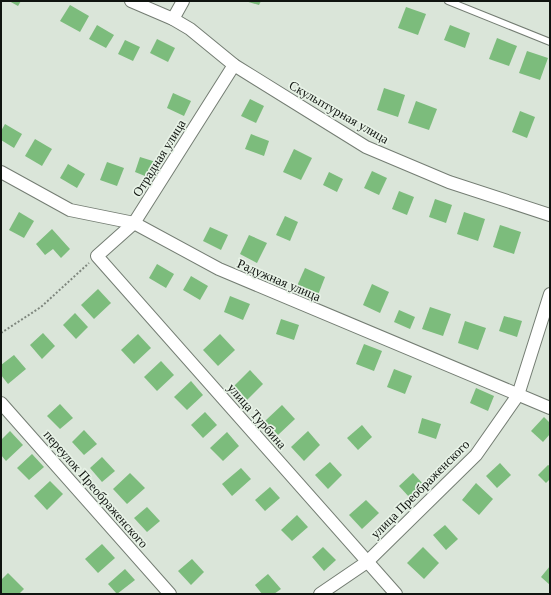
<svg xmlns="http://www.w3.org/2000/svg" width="551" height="595" font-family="Georgia,serif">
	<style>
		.building { fill: #7cbc7c }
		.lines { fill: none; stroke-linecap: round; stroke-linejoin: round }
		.service-casing { stroke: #747d73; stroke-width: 8 }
		.minor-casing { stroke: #747d73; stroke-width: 14 }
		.path { stroke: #7f877e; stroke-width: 2; stroke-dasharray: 2 2; stroke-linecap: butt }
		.service { stroke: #fff; stroke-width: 6 }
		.minor { stroke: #fff; stroke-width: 12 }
		.labels { text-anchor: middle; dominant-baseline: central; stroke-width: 3.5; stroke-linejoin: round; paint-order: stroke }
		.street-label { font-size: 13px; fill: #101410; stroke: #e7f2e6 }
	</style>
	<rect width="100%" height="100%" fill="#dae5d9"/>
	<g class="building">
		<path d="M9,1H21L18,6Z"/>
		<path d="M245,1H261L259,5Z"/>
		<path d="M70,5L89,16L80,32L60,21Z"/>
		<path d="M406,7L426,14L418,35L398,28Z"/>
		<path d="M97,25L114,35L106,48L89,39Z"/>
		<path d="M450,25L470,33L465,48L444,40Z"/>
		<path d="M497,38L517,46L509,66L489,59Z"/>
		<path d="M157,39L175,48L168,62L150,53Z"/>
		<path d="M125,40L140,47L133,61L118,54Z"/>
		<path d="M527,51L548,58L540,80L519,73Z"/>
		<path d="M384,88L405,95L398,117L377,110Z"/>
		<path d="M173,93L191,101L184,116L167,108Z"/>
		<path d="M250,99L264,106L256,123L241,116Z"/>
		<path d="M416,101L437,109L429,130L408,123Z"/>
		<path d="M520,111L535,117L527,138L512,132Z"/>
		<path d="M5,124L22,134L14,148L1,140V131Z"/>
		<path d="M251,134L269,141L264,156L245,149Z"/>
		<path d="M35,139L52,149L42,166L25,156Z"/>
		<path d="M294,149L312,158L301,180L283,172Z"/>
		<path d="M140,157L156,162L150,178L135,172Z"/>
		<path d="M107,162L124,168L117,186L100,180Z"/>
		<path d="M68,164L85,174L77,188L60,178Z"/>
		<path d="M372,171L387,178L379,195L364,188Z"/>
		<path d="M329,172L343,179L337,192L323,185Z"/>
		<path d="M399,191L414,197L407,215L392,209Z"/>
		<path d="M435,199L452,205L446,223L429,217Z"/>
		<path d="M19,212L34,221L24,238L9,230Z"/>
		<path d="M464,212L485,219L478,241L457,234Z"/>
		<path d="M285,216L298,222L290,241L276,235Z"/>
		<path d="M500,225L521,232L514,254L493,247Z"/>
		<path d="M210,227L228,235L221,250L203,241Z"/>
		<path d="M52,229L70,249L61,258L53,249L45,255L36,244Z"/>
		<path d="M249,235L267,243L257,263L240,254Z"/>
		<path d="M157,264L174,274L166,288L149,278Z"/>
		<path d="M305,268L325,277L318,295L297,286Z"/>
		<path d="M191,276L208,286L200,300L183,290Z"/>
		<path d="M372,284L389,292L380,313L363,305Z"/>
		<path d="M98,289L111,303L94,319L81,305Z"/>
		<path d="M230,296L250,304L243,320L224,312Z"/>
		<path d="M430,307L451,314L443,336L422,329Z"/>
		<path d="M399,310L415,317L410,329L394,322Z"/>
		<path d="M75,313L88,327L76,339L63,325Z"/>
		<path d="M504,316L522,321L517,337L499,331Z"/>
		<path d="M281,319L299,325L294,340L276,334Z"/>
		<path d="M465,321L486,328L478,350L458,343Z"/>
		<path d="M43,333L55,346L42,359L30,345Z"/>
		<path d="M138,334L151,348L134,364L121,350Z"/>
		<path d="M220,334L235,350L218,366L203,350Z"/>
		<path d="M364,344L382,351L374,371L356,364Z"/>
		<path d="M14,355L26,369L8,384L1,375V365Z"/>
		<path d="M161,361L174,375L157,391L144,377Z"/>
		<path d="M394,369L412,376L405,394L387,387Z"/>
		<path d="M250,370L263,384L247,400L234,386Z"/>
		<path d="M191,381L203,395L187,410L174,397Z"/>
		<path d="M476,388L494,396L488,411L470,403Z"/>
		<path d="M60,404L73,418L60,429L47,416Z"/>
		<path d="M282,405L295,419L278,435L265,421Z"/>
		<path d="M205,412L217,425L203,438L191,425Z"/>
		<path d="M544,417L550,423V434L543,442L531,431Z"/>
		<path d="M422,418L441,424L436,439L418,433Z"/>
		<path d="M362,425L372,437L358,450L347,438Z"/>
		<path d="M84,430L97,444L84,455L72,442Z"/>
		<path d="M10,431L23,445L6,461L1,455V440Z"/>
		<path d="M308,431L320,445L304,461L291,447Z"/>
		<path d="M227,432L239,446L223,461L210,448Z"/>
		<path d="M32,454L44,467L29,480L17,468Z"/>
		<path d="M102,457L115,471L102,482L90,468Z"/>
		<path d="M330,462L342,475L328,489L315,475Z"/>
		<path d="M500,463L511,475L497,488L486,476Z"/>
		<path d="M548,465L550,466V479L546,483L538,475Z"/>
		<path d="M241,468L251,479L232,496L222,484Z"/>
		<path d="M130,473L145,488L127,504L113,489Z"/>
		<path d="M413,473L424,485L410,498L399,486Z"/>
		<path d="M50,481L63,494L47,510L34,496Z"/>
		<path d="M476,483L493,499L479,515L462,500Z"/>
		<path d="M270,487L280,498L265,511L255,500Z"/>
		<path d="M366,500L379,513L362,529L349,515Z"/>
		<path d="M147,507L160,521L147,532L134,518Z"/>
		<path d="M297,515L308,527L292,541L281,530Z"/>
		<path d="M445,525L458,539L446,550L433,535Z"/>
		<path d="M102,544L115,558L98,573L85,559Z"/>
		<path d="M323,547L336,560L324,571L312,557Z"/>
		<path d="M423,547L439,563L424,579L407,563Z"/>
		<path d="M192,559L204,572L191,585L178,571Z"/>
		<path d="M550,566V585L541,577Z"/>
		<path d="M125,569L135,580L117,594L108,584Z"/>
		<path d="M8,573L24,589L19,594H1V580Z"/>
		<path d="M268,574L281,589L274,594H262L255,585Z"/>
	</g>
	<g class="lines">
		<g class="service-casing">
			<path id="service" d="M448,1L550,42"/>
		</g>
		<g class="minor-casing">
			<g id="minor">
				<path d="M131,1L173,19L190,29L234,65L366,147L449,182L550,215"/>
				<path d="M173,19L183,1"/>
				<path d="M234,65L134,223L97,256L396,594"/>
				<path d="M1,172L70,210L134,223L219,269L550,408"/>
				<path d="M1,403L170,594"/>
				<path d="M320,594L367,562L476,455L518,395L550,294"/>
			</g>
		</g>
		<path class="path" d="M1,333L41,307L89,263"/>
		<use href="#service" class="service"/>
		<use href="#minor" class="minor"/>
	</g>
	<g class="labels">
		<g class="street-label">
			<text transform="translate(339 112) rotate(30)">Скульптурная улица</text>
			<text transform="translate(159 158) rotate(-58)">Отрадная улица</text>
			<text transform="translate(279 280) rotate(23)">Радужная улица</text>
			<text transform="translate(257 416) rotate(49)">улица Турбина</text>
			<text transform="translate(96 489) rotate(49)">переулок Преображенского</text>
			<text transform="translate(420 489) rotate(-45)">улица Преображенского</text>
		</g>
	</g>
	<rect width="551" height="595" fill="none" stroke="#101410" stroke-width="4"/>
</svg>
